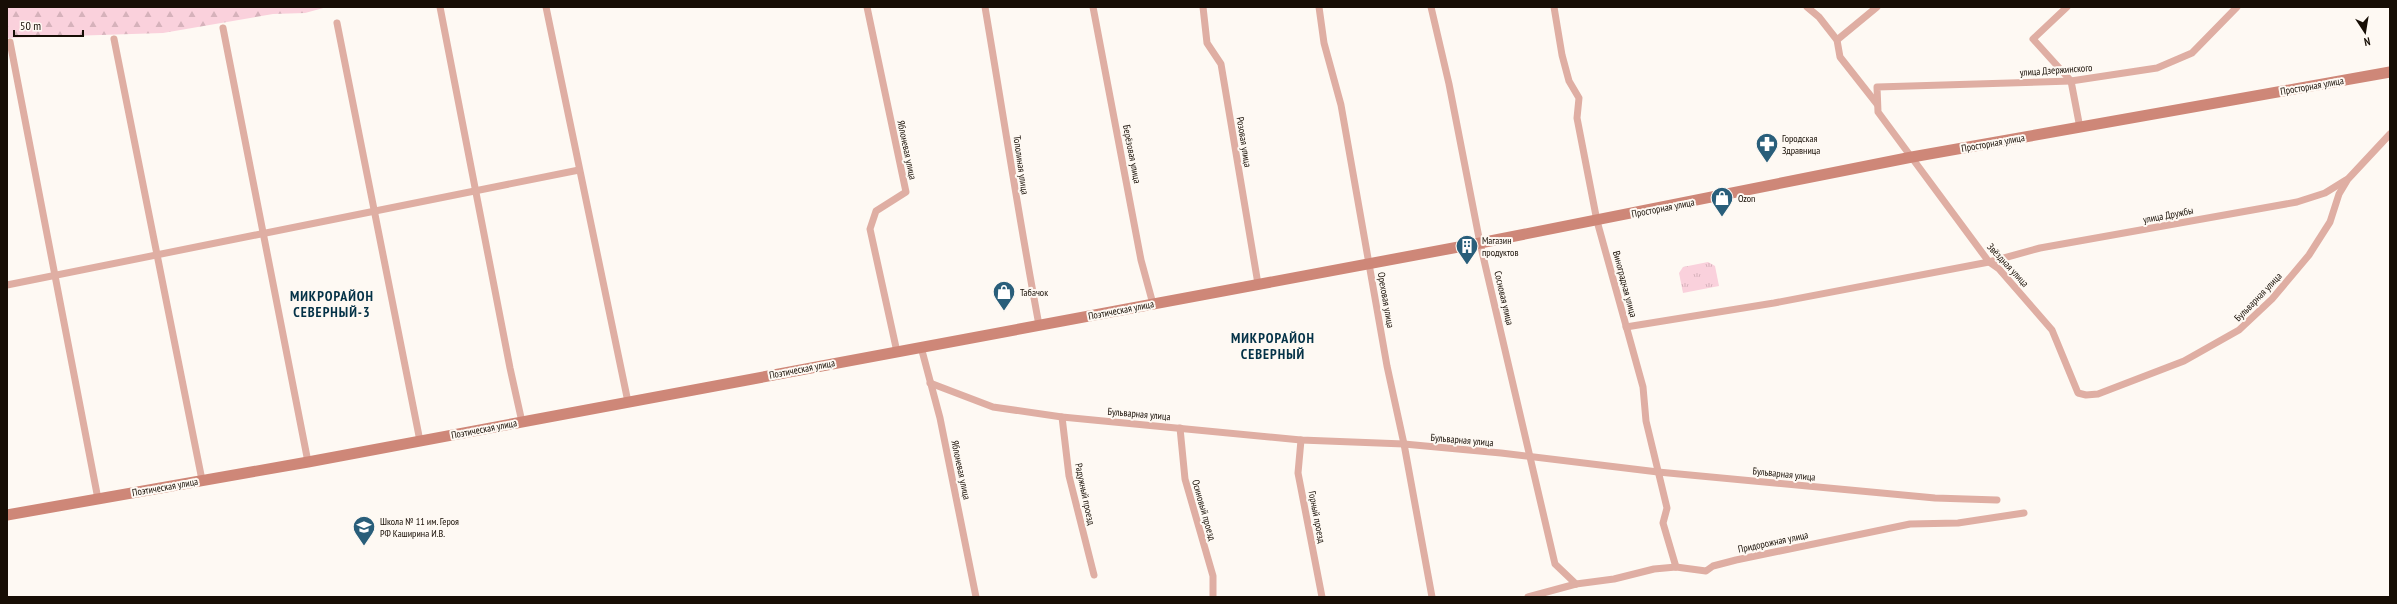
<svg xmlns="http://www.w3.org/2000/svg" width="2397" height="604" font-family="'PT Sans Narrow',sans-serif">
	<style>
		.forest { fill: url(#forest-firs) }
		.park { fill: url(#park-tufts) }
		.lines { fill: none; stroke-linecap: round; stroke-linejoin: round }
		.street { stroke: #dfaea3; stroke-width: 7 }
		.secondary { stroke: #ce8778; stroke-width: 11 }
		.labels { text-anchor: middle; dominant-baseline: central; stroke-width: 4; stroke-linejoin: round; paint-order: stroke }
		.street-label { font-size: 10px; fill: #170e05; stroke: #fef9f3 }
		.poi-label { font-size: 10px; fill: #170e05; stroke: #fef9f3; text-anchor: start }
		.district-label { font-size: 14px; font-weight: bold; letter-spacing: 1px; fill: #043247; stroke: #fef9f3 }
	</style>
	<defs>
		<pattern id="forest-firs" width="22" height="20" patternUnits="userSpaceOnUse"><rect width="22" height="20" fill="#fad1dc"/><path d="M5 1l3.5 6h-7zM16 11l3.5 6h-7z" fill="#d6b2bb"/></pattern>
		<pattern id="park-tufts" width="24" height="20" patternUnits="userSpaceOnUse"><rect width="24" height="20" fill="#fad1dc"/><path d="M3 7l-1-3M5 7V3M7 7l1-3M15 17l-1-3M17 17v-4M19 17l1-3" fill="none" stroke="#d6b2bb"/></pattern>
	</defs>
	<rect width="100%" height="100%" fill="#fef9f3"/>
	<path class="forest" d="M7,7H327L305,13L273,14L163,33L7,38Z"/>
	<path class="park" d="M1708,262L1715,266L1719,286L1683,293L1679,273L1683,267Z"/>
	<g class="lines">
		<g class="street">
			<path d="M440,7L510,368L522,422"/>
			<path d="M546,7L628,402"/>
			<path d="M867,7L906,192L876,211L870,229L897,352"/>
			<path d="M985,7C1003,113 1019,219 1039,325"/>
			<path d="M1093,7L1141,260L1153,304"/>
			<path d="M1203,7L1207,43L1221,64L1258,284"/>
			<path d="M1319,7L1324,43L1341,105L1387,366L1404,444L1432,597"/>
			<path d="M1431,7L1449,84L1480,243L1555,564L1576,584"/>
			<path d="M1554,7L1562,55L1569,81L1579,98L1577,118L1597,221L1643,387L1646,421L1667,508L1663,523L1676,567"/>
			<path d="M1807,7L1819,17L1837,40L1840,57L1877,104"/>
			<path d="M2067,7L2033,39L2071,81L2080,128"/>
			<path d="M2237,7L2192,53L2157,68L2071,81L1877,87L1878,112L1989,262L1999,269L2052,330L2078,393L2086,395L2098,394L2184,361L2239,330L2272,299L2309,255L2330,222L2339,194L2348,179L2390,134"/>
			<path d="M337,23L420,441"/>
			<path d="M223,28L308,462"/>
			<path d="M114,39L202,480"/>
			<path d="M1837,40L1877,7"/>
			<path d="M10,42L98,499"/>
			<path d="M7,285L579,170"/>
			<path d="M1626,327L1774,303L1989,262L2040,248L2297,202L2325,193L2346,180"/>
			<path d="M921,347L940,418L976,597"/>
			<path d="M930,383L993,407L1062,417L1301,440L1404,444L1501,453L1658,472L1935,498L1997,500"/>
			<path d="M1062,417L1069,476L1094,575"/>
			<path d="M1180,428L1185,479L1213,576V597"/>
			<path d="M1301,440L1298,473L1322,597"/>
			<path d="M1528,597L1576,584L1614,579L1654,569L1676,567L1706,571L1713,566L1736,560L1910,524L1958,523L2024,513"/>
		</g>
		<path class="secondary" d="M7,515L308,462L1480,243L1912,157L2390,72"/>
	</g>
	<defs>
		<g id="pharmacy-pin" transform="scale(1.15)"><path d="M0 17L-7.5 6A9.5 9.5 0 1 1 7.5 6Z" fill="#295e7a" stroke="#fef9f3"/><path d="M-2-6h4v4h4v4h-4v4h-4v-4h-4v-4h4Z" fill="#fff"/></g>
		<g id="shop-pin" transform="scale(1.15)"><path d="M0 17L-7.5 6A9.5 9.5 0 1 1 7.5 6Z" fill="#295e7a" stroke="#fef9f3"/><path d="M-5-2.5h2.3a2.7 3.5 0 0 1 5.4 0H5L5.5 6h-11ZM-1.5-2.5h3a1.5 2.3 0 0 0-3 0Z" fill="#fff"/></g>
		<g id="building-pin" transform="scale(1.15)"><path d="M0 17L-7.5 6A9.5 9.5 0 1 1 7.5 6Z" fill="#295e7a" stroke="#fef9f3"/><path d="M-4-6H4V6H1V3H-1V6H-4ZM-2.5-4.3h1.7v1.8h-1.7ZM.8-4.3h1.7v1.8H.8ZM-2.5-1h1.7V.8h-1.7ZM.8-1h1.7V.8H.8Z" fill="#fff"/></g>
		<g id="school-pin" transform="scale(1.15)"><path d="M0 17L-7.5 6A9.5 9.5 0 1 1 7.5 6Z" fill="#295e7a" stroke="#fef9f3"/><path d="M0-5L7-2L0 1L-7-2ZM-4 1L0 2.5L4 1V4Q0 6-4 4Z" fill="#fff"/></g>
	</defs>
	<g fill-rule="evenodd">
		<use href="#pharmacy-pin" x="1767" y="144"/>
		<use href="#shop-pin" x="1722" y="198"/>
		<use href="#building-pin" x="1467" y="246"/>
		<use href="#shop-pin" x="1004" y="292"/>
		<use href="#school-pin" x="364" y="527"/>
	</g>
	<g class="labels">
		<g class="street-label">
			<text transform="translate(2056 70) rotate(-4)">улица Дзержинского</text>
			<text transform="translate(2312 86) rotate(-10)">Просторная улица</text>
			<text transform="translate(1244 142) rotate(81)">Розовая улица</text>
			<text transform="translate(1993 143) rotate(-10)">Просторная улица</text>
			<text transform="translate(907 150) rotate(78)">Яблоневая улица</text>
			<text transform="translate(1132 154) rotate(79)">Берёзовая улица</text>
			<text transform="translate(1021 165) rotate(82)">Тополиная улица</text>
			<text transform="translate(1663 208) rotate(-11)">Просторная улица</text>
			<text transform="translate(2168 215) rotate(-11)">улица Дружбы</text>
			<text transform="translate(2008 265) rotate(47)">Звёздная улица</text>
			<text transform="translate(1625 284) rotate(75)">Виноградная улица</text>
			<text transform="translate(2258 297) rotate(-46)">Бульварная улица</text>
			<text transform="translate(1504 298) rotate(77)">Сосновая улица</text>
			<text transform="translate(1386 300) rotate(80)">Ореховая улица</text>
			<text transform="translate(1121 310) rotate(-11)">Поэтическая улица</text>
			<text transform="translate(802 369) rotate(-11)">Поэтическая улица</text>
			<text transform="translate(1139 414) rotate(5)">Бульварная улица</text>
			<text transform="translate(484 429) rotate(-11)">Поэтическая улица</text>
			<text transform="translate(1462 440) rotate(5)">Бульварная улица</text>
			<text transform="translate(961 470) rotate(78)">Яблоневая улица</text>
			<text transform="translate(1784 474) rotate(6)">Бульварная улица</text>
			<text transform="translate(165 487) rotate(-10)">Поэтическая улица</text>
			<text transform="translate(1085 494) rotate(78)">Радужный проезд</text>
			<text transform="translate(1204 510) rotate(74)">Осиновый проезд</text>
			<text transform="translate(1317 517) rotate(79)">Горный проезд</text>
			<text transform="translate(1773 542) rotate(-12)">Придорожная улица</text>
		</g>
		<g class="poi-label">
			<text x="1782" y="138">Городская<tspan x="1782" dy="12">Здравница</tspan></text>
			<text x="1738" y="198">Ozon</text>
			<text x="1482" y="240">Магазин<tspan x="1482" dy="12">продуктов</tspan></text>
			<text x="1020" y="292">Табачок</text>
			<text x="380" y="521">Школа № 11 им. Героя<tspan x="380" dy="12">РФ Каширина И.В.</tspan></text>
		</g>
		<g class="district-label">
			<text x="332" y="296">МИКРОРАЙОН<tspan x="332" dy="16">СЕВЕРНЫЙ-3</tspan></text>
			<text x="1273" y="338">МИКРОРАЙОН<tspan x="1273" dy="16">СЕВЕРНЫЙ</tspan></text>
		</g>
	</g>
	<rect width="2397" height="604" fill="none" stroke="#170e05" stroke-width="16"/>
	<g transform="translate(2365 32) rotate(168)" stroke="#fef9f3" stroke-width="3" paint-order="stroke">
	<path d="M0-3L7 15L0 10L-7 15Z" fill="#170e05"/>
	<text y="-6" font-size="11" font-weight="bold" text-anchor="middle" fill="#170e05">N</text>
	</g>
	<path d="M14 30v6h69v-6" fill="none" stroke="#170e05" stroke-width="2"/>
	<text x="20" y="30" font-size="12" fill="#170e05" stroke="#fef9f3" stroke-width="3" paint-order="stroke">50 m</text>
</svg>
